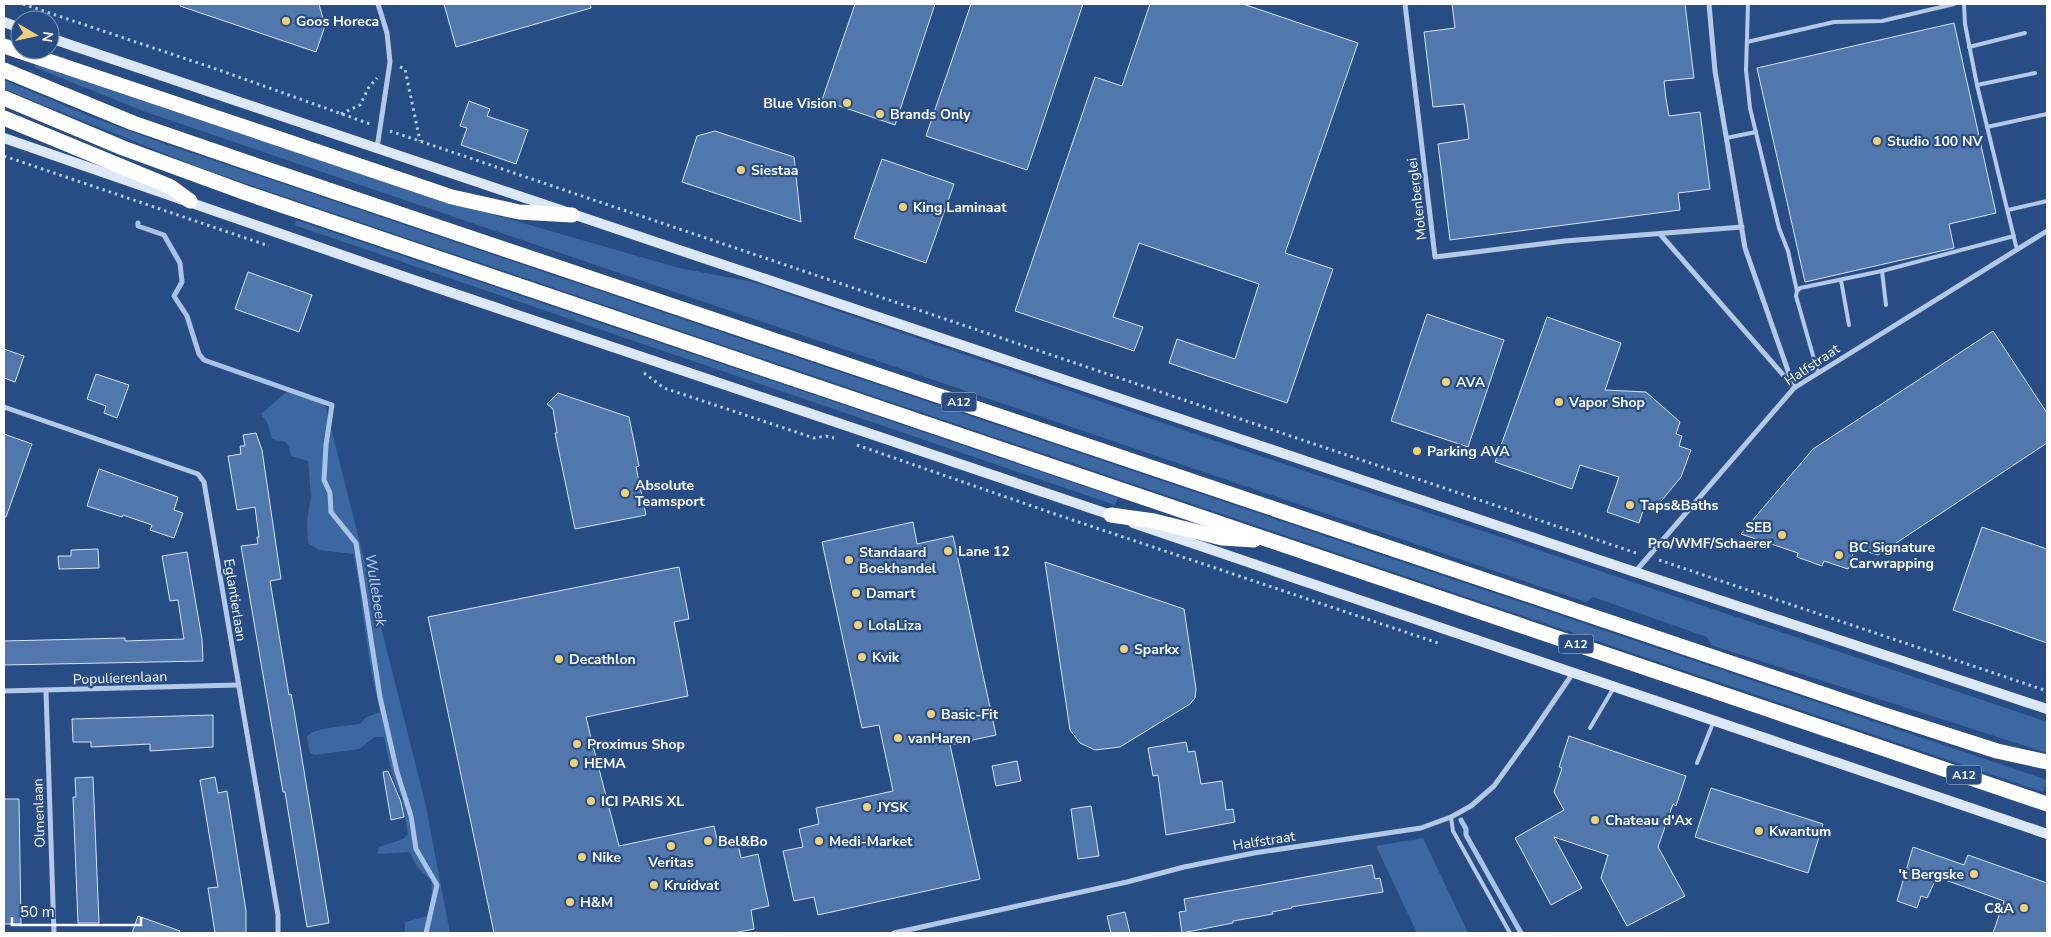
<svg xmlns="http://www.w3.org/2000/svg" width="2051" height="937" font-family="'Nunito Sans',sans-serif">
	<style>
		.green { fill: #3d67a1 }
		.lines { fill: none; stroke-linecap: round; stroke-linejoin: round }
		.stream { stroke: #a8c3e7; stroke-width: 5 }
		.building { fill: #5177ac; stroke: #d6e3f6 }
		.path { stroke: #b3c9e7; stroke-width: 3; stroke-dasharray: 2.5 4; stroke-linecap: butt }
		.lane { stroke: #b3c9e7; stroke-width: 4 }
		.street { stroke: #b3c9e7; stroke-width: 5 }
		.secondary { stroke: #dce7f7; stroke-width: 10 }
		.highway { stroke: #fff; stroke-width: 15 }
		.poi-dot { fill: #efd179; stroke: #284d85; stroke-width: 2 }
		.labels { text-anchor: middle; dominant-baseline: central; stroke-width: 4.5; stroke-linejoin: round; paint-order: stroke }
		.shield { fill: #284d85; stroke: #becada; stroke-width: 1 }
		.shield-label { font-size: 12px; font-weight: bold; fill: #fff }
		.poi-label { font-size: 14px; font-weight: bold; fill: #fff; stroke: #284d85; text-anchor: start }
		.street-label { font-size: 14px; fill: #fff; stroke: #284d85 }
		.water-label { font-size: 15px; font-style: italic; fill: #bed3ef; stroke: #284d85 }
	</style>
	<rect width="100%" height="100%" fill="#284d85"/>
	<g class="green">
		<path d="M37,64L426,195L679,268L753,282L1204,437L2047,722V753L1711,645L1707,637L1593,597L1586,602L143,111L34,67Z"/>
		<path d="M4,80L94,118L168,145L2047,780V782L2043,792L203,169L4,89Z"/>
		<path d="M296,220L1118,498L1115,505L294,225Z"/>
		<path d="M291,388L324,400L425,802L450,933H405V922L428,916L432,892L431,880L418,868L409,852L377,854L379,847L403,839L408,834L402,798L393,778L384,737H375L359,749L315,755L310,753L307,736C317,727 347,726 360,724L365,718L380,712C373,682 368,653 364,623C361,600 359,577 353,554L319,550L308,543L307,521L311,497L308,461L291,456C287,438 286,443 272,439L267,422L261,414Z"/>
		<path d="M1423,838L1468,933H1417L1376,846Z"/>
	</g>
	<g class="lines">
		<g class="stream">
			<path d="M138,223V226L164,235L180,263L182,282L174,296L187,316L199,354L204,360L332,405L326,445L324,480L330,493L331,512L356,543L380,697L397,772L411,816L416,849L437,885L426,933"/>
			<path d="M1461,820L1466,829V835L1521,933"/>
		</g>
	</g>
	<g class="building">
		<path d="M181,4H319L325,26L316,52L180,6Z"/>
		<path d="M444,4H590L591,8L456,47Z"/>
		<path d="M855,4H935L895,125L822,100Z"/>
		<path d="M971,4H1083L1027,170L926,136Z"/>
		<path d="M1150,4H1243L1358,43L1285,253L1333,269L1287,403L1169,363L1177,339L1235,359L1259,284L1139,243L1113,317L1143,327L1134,351L1015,311L1095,77L1122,86Z"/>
		<path d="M1452,4H1685L1694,78L1664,81L1666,99L1669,116L1700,112L1710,189L1678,193L1680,210L1450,240L1438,144L1469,139L1467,122L1464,104L1433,107L1424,32L1455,28Z"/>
		<path d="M1954,23L1996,213L1949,224L1954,248L1805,282L1757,68Z"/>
		<path d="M469,101L490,109L487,116L528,130L516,164L461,145L467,128L460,126Z"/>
		<path d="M715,131L794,157L801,222L682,182L697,136Z"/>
		<path d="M882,159L954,184L926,263L854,238Z"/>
		<path d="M248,272L312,295L299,332L235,309Z"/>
		<path d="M1427,314L1504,340L1468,447L1391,421Z"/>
		<path d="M1547,317L1621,343L1605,390L1646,392L1680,422L1676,434L1682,436L1679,446L1691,450L1681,477L1658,505L1646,502L1639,523L1607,512L1619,477L1580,465L1572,489L1495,462Z"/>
		<path d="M1993,331L2047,413V443L1878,555L1855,548L1848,569L1824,561L1822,566L1797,557L1798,553L1741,534L1813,449Z"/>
		<path d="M4,349L24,356L15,382L4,378Z"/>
		<path d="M96,374L129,385L117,418L104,413L106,406L87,399Z"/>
		<path d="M558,393L629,417L639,466L636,467L646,515L575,529L555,433H557L553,409L547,404Z"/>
		<path d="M256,433L262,450L281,579L270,581L289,695L291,694L294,710L329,923L307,927L285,792H283L241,546L258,544L257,537H259L255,507L237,510L228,456L241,454L240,446H245L243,435Z"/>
		<path d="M4,434L32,444L6,517H4Z"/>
		<path d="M99,469L178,497L174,510L183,513L174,538L150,530L152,525L123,515L122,517L87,506Z"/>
		<path d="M913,522L917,544L953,536L996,735L950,745L980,879L818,915L814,897L794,901L783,851L803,847L799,829L819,824L816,808L893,791L879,725L862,728L822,542Z"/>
		<path d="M1982,527L2047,549V643L1953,610Z"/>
		<path d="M98,549L99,568L59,569L58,556H71V550Z"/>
		<path d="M187,552L202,639L203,661L4,665V641L125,638V641L184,639L178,600L170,601L162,556Z"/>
		<path d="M1045,562L1184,609L1196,689L1195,698L1190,704L1120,747L1095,750L1080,743L1070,730Z"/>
		<path d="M679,567L689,619L674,622L688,696L586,717L591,738L619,846L714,826L718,844L737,840L741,858L758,854L769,906L751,910L754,929L733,933H494L428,617Z"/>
		<path d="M213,715V747L150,751V744L91,747V742H73L72,719Z"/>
		<path d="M1569,736L1686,776L1676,806L1673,804L1658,847L1685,896L1627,926L1601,878L1608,855L1554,837L1582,888L1551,905L1515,838L1564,810L1554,792L1562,768L1559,767Z"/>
		<path d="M1186,742L1188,752L1195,751L1201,784L1222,781L1226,810L1233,809L1235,822L1166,835L1158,775L1153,776L1148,748Z"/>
		<path d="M1017,761L1021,781L996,786L992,766Z"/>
		<path d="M388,771L401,802L404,817L391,820L383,772Z"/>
		<path d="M93,777L99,923H78L73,797H76L75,778Z"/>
		<path d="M215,777L218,793L227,791L246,911V933H215L208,888L218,887L200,780Z"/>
		<path d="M1711,788L1823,824L1808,873L1695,837Z"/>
		<path d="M4,799H19L21,924H4Z"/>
		<path d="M1091,806L1099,856L1078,859L1071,809Z"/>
		<path d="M1913,847L1964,865L1968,855L2047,883V933H1993L2004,901L1937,877L1927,898L1921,896L1917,908L1897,901Z"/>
		<path d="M1372,865L1375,879L1380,878L1383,892L1291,907L1292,908L1272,912L1273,914L1233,921V923L1182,933L1179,912L1186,911L1184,899Z"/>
		<path d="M1125,912L1130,933H1111L1107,916Z"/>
		<path d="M138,916L180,931L179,933H132Z"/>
	</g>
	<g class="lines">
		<g class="path">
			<path d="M23,4L219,70L370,124"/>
			<path d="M400,67L405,69L420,141"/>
			<path d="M341,114L360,105L369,87L377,78"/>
			<path d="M390,131L1639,554"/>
			<path d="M4,156L269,246"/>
			<path d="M644,373L664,388L814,438L826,436L834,438"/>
			<path d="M857,445L1049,512L1438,643"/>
			<path d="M1659,560L2047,691"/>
		</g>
		<g class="lane">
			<path d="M1748,4L1746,70L1750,108L1779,228L1788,251L1797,291"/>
			<path d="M1964,4L1965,24L1977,85L2017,250"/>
			<path d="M1747,42L1834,22L1882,21L1954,4"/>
			<path d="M1969,47L2025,33"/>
			<path d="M1977,85L2035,73"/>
			<path d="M1987,127L2047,114"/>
			<path d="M1726,138L1756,132"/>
			<path d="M2008,210L2047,201"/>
			<path d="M1882,271L1886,305"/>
			<path d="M1841,280L1849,325"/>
			<path d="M1818,373L1796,296L1797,291L1800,288L1882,271L2014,236"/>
			<path d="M1590,728L1613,689"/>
			<path d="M1697,763L1713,723"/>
			<path d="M1451,817L1453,831L1510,933"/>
		</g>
		<g class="street">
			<path d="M1405,4L1435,257L1565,241L1742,227"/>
			<path d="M1709,4L1715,71L1745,248L1794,388"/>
			<path d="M377,148L390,62L387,33L378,4"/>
			<path d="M1660,234L1792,385"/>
			<path d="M4,407L198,474L204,482L278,915V933"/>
			<path d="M1635,572L1794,388L2047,231"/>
			<path d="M4,691L237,685"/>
			<path d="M46,691L54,933"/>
			<path d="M894,933L1127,882L1184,867L1254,853L1421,828L1451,817L1471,806L1494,786L1528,739L1573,673"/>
		</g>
		<g class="secondary">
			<path d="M4,22L20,28"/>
			<path d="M50,38L1635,572L2047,709"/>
			<path d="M4,138L408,278L1117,517"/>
			<path d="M1133,523L2047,834"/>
		</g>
		<g class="highway">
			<path d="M4,46L452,197L519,212L572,215"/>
			<path d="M4,70L133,123L255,165L1885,715L1997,751L2047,762"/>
			<path d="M4,98L123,148L246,193L2047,804"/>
			<path d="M4,118L171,187L190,201"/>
			<path d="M1111,515L1154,521L1222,538L1254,540"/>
		</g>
	</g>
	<g class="poi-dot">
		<circle cx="286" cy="21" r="5"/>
		<circle cx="847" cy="103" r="5"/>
		<circle cx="880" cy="114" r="5"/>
		<circle cx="1877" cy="141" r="5"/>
		<circle cx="741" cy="170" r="5"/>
		<circle cx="903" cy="207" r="5"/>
		<circle cx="1446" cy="382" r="5"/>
		<circle cx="1559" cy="402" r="5"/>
		<circle cx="1417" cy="451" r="5"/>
		<circle cx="625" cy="493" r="5"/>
		<circle cx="1630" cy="505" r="5"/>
		<circle cx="1782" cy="535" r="5"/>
		<circle cx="948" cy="551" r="5"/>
		<circle cx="1839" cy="555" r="5"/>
		<circle cx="849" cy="560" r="5"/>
		<circle cx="856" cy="593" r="5"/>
		<circle cx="858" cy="625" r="5"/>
		<circle cx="1124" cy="649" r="5"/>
		<circle cx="862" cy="657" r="5"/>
		<circle cx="559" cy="659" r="5"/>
		<circle cx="931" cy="714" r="5"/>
		<circle cx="898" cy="738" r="5"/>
		<circle cx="577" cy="744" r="5"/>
		<circle cx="574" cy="763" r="5"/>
		<circle cx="591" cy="801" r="5"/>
		<circle cx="867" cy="807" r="5"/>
		<circle cx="1595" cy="820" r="5"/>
		<circle cx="1759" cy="831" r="5"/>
		<circle cx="708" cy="841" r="5"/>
		<circle cx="819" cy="841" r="5"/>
		<circle cx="671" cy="846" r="5"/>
		<circle cx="582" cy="857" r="5"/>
		<circle cx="1974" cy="874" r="5"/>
		<circle cx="654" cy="885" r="5"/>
		<circle cx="570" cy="902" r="5"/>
		<circle cx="2024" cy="908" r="5"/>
	</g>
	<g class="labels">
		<g class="shield">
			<rect x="941.5" y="392.5" width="35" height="19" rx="4"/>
			<rect x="1558.5" y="634.5" width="35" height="19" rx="4"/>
			<rect x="1946.5" y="765.5" width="35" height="19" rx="4"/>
		</g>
		<g class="shield-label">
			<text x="959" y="402">A12</text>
			<text x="1576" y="644">A12</text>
			<text x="1964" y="775">A12</text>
		</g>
		<g class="poi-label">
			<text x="296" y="21">Goos Horeca</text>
			<text x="837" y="103" text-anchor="end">Blue Vision</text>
			<text x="890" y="114">Brands Only</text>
			<text x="1887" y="141">Studio 100 NV</text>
			<text x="751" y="170">Siestaa</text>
			<text x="913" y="207">King Laminaat</text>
			<text x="1456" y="382">AVA</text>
			<text x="1569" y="402">Vapor Shop</text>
			<text x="1427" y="451">Parking AVA</text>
			<text x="635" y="485">Absolute<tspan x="635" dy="16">Teamsport</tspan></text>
			<text x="1640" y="505">Taps&amp;Baths</text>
			<text x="1772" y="527" text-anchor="end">SEB<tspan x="1772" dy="16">Pro/WMF/Schaerer</tspan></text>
			<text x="1849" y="547">BC Signature<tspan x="1849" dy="16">Carwrapping</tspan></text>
			<text x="958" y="551">Lane 12</text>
			<text x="859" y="552">Standaard<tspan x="859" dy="16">Boekhandel</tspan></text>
			<text x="866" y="593">Damart</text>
			<text x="868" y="625">LolaLiza</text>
			<text x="1134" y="649">Sparkx</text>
			<text x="872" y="657">Kvik</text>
			<text x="569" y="659">Decathlon</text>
			<text x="941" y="714">Basic-Fit</text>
			<text x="908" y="738">vanHaren</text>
			<text x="587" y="744">Proximus Shop</text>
			<text x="584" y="763">HEMA</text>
			<text x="601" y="801">ICI PARIS XL</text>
			<text x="877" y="807">JYSK</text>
			<text x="1605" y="820">Chateau d'Ax</text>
			<text x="1769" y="831">Kwantum</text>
			<text x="718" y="841">Bel&amp;Bo</text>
			<text x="829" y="841">Medi-Market</text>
			<text x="592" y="857">Nike</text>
			<text x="671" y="862" text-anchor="middle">Veritas</text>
			<text x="1964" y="874" text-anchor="end">'t Bergske</text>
			<text x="664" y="885">Kruidvat</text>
			<text x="580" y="902">H&amp;M</text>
			<text x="2014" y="908" text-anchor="end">C&amp;A</text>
		</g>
		<g class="street-label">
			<text transform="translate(1417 199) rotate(-97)">Molenberglei</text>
			<text transform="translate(1812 365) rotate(-34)">Halfstraat</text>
			<text transform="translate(235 600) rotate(81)">Eglantierlaan</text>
			<text transform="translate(120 678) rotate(-2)">Populierenlaan</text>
			<text transform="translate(39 813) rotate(-92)">Olmenlaan</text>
			<text transform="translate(1264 841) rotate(-9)">Halfstraat</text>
		</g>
		<g class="water-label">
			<text transform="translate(376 590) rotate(81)">Wullebeek</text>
		</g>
	</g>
	<rect width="2051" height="937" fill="none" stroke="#ffffff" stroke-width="10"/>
	<g transform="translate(35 35) rotate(99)"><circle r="24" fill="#284d85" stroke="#7e94b6"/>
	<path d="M0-4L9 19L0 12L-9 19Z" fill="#efd179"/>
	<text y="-8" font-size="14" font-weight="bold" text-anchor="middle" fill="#ffffff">N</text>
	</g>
	<path d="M12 917v8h129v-8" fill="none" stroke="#ffffff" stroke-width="2.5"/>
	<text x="20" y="917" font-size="15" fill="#ffffff" stroke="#284d85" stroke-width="4" paint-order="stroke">50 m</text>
</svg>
